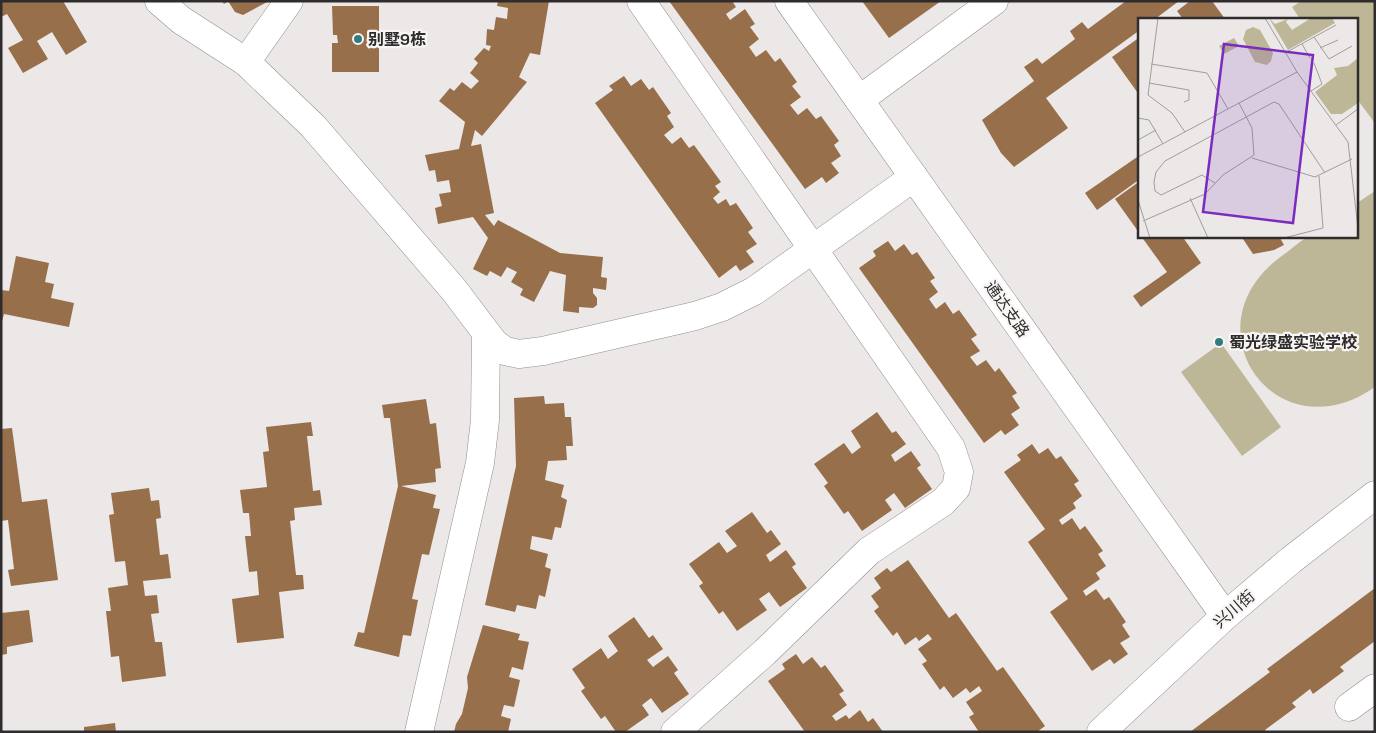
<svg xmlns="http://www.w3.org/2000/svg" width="1376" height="733" font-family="'Space Grotesk','Noto Sans SC',sans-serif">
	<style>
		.green { fill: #bdb797 }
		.building { fill: #976f4a }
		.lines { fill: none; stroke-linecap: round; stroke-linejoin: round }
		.minor-casing { stroke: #928f8e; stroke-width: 29 }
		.minor { stroke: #fff; stroke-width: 28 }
		.poi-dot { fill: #327b81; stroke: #f9f5f5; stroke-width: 2 }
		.labels { text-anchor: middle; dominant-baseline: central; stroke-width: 4.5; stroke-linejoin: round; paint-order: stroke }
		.poi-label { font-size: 16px; font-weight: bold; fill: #2e2c2c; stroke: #f9f5f5; text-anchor: start }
		.street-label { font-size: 16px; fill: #2e2c2c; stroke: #f9f5f5 }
		.inset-road { fill: none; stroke: #a09d9c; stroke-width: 1 }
		.view { fill: #7b2cbf; fill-opacity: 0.15; stroke: #7b2cbf; stroke-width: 2.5 }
		.inset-edge { fill: none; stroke: #2e2c2c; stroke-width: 2.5 }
	</style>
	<rect width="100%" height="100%" fill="#ece8e7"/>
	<g class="green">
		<path d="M1301,1H1375L1374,122L1357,99V19H1300L1292,7Z"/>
		<path d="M1375,191V387C1275,457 1184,325 1283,255C1291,250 1302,238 1312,236C1325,233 1343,236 1357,236V203Z"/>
		<path d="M1221,343L1281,427L1242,456L1181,372Z"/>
	</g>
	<g class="building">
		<path d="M1,1H63L87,42L66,55L52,32L37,41L48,59L23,73L8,48L23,40L7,14L1,17Z"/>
		<path d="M222,1H269L243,15L235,12L228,1L224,4Z"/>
		<path d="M498,1H549L540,55L530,53L519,77L527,82L482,136L475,130L471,146L481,144L494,213L485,215L494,226L498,220L560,253L603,257L601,277L607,278L606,290L593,288V293L597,298V305L593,308L579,307V313L563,311L566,275L550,271L534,302L520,295L523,289L511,282L517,272L507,267L501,277L490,271L487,276L473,269L488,238L473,217L438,224L435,208L442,206L439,194L451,192L449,180L437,182L435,170L429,171L425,155L459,149L465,122L439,101L450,88L454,91L462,82L471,89L479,81L470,73L478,63L474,59L484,48L489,51L491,46L486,45L487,29L494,30L496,17L507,19L508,8L497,6Z"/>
		<path d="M669,1H732L736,7L726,14L730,20L745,9L755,24L750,27L759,39L749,47L756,57L766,50L775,62L780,58L797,82L792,86L801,97L790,105L798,115L807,108L816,119L821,116L839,141L834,145L841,156L831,163L839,173L826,183L822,177L805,189Z"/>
		<path d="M862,1H941L889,38Z"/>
		<path d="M1126,1H1179L1155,19H1140V30L1046,98L1068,128L1014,167L1001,153L982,120L1034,81L1024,67L1037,58L1042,64L1075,39L1070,31L1082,22L1088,29Z"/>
		<path d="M1190,1H1212L1225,19H1183L1177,11Z"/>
		<path d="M332,6H379V72H332V43H338L337,35H333Z"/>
		<path d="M1140,37V96L1112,57Z"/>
		<path d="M624,76L631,86L641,79L649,90L653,87L671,113L667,116L674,127L664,135L672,144L681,137L689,148L694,145L721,182L715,186L720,192L713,198L718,204L726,199L730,206L736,203L753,228L748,232L757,244L746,251L754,262L740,271L736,265L719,278L595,103L613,90L609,86Z"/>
		<path d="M1140,155V179L1097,210L1085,193Z"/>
		<path d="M1140,181V234L1115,199Z"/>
		<path d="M1141,236H1182L1201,263L1141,307L1133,296L1167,272Z"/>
		<path d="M1241,236H1279L1284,245L1274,250L1253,254Z"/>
		<path d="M888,241L895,251L904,244L912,255L917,252L935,278L930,281L938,292L929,299L936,309L945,302L953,314L959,310L977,335L971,339L980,351L970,357L977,366L986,360L995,372L999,368L1017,393L1012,396L1020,408L1011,414L1019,425L1005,435L1001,430L984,443L859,268L876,256L873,251Z"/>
		<path d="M16,256L49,263L45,282L54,284L51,298L74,303L69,327L4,314L1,325V290L9,291Z"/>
		<path d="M544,396L545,404L564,403L565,417H571L573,446H566L567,460L548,461L545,480L564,485L561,497L567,500L561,528L555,527L552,540L532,536L530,549L548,554L545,567L551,569L545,597L539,595L536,609L517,605L515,612L485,605L516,466L514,398Z"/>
		<path d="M426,399L430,424L436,423L441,468L435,469L436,482L401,486L436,495L433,508L440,509L429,555L422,554L412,599L418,600L411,636L403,635L399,657L354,646L358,632L364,633L398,486L390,418H384L382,405Z"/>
		<path d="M877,412L892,433L896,431L906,444L891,455L895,462L911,451L921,465L917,468L932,489L905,508L894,493L885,500L892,510L862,531L848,511L844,514L824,486L828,483L814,464L844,443L852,454L861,447L851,431Z"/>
		<path d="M311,422L313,436H307L313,491L320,490L322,505L294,508L295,520L290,521L296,575H303L304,589L279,592L284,638L237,643L232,599L259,595L257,571L249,572L245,536H251L249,513H243L240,490L267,487L263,452L269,451L266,427Z"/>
		<path d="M12,428L22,502L47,499L58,580L11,586L8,570L14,569L8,520L1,521V429Z"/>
		<path d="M1032,444L1039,454L1048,448L1056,459L1061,456L1079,481L1074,484L1082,496L1073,503L1076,508L1059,520L1062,525L1072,518L1080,530L1085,526L1103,551L1098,554L1106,566L1096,573L1100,579L1083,591L1086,596L1096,589L1104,600L1109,597L1126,622L1122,625L1130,637L1120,643L1128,654L1114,664L1110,659L1092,671L1050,612L1068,599L1028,542L1045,529L1004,472L1021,460L1017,455Z"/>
		<path d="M149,488L151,501L159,500L161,518L156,519L160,555L168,554L171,578L143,581L145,596L157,595L159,613L151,614L155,642H162L166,676L122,682L119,656L111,657L106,611H111L108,588L128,585L125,561L115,562L109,515L114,514L111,493Z"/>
		<path d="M752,512L767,533L771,530L781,544L766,555L770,562L786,550L796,564L792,567L807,588L780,607L769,592L759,599L767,610L737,631L723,611L719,614L699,586L703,583L689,564L719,542L727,553L737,546L725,531Z"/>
		<path d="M908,560L949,618L956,613L997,671L1003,667L1045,726L1037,732H979L969,717L974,714L966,702L982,691L979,686L970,693L966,688L953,698L944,686L940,690L922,664L927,661L918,649L932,639L928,634L919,641L916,637L905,645L897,632L893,636L874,611L879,607L871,596L881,588L874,578L887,568L891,572Z"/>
		<path d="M1375,588V641L1340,667L1344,671L1313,694L1310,689L1292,703L1296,707L1265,730L1267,732H1190L1270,672L1267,669Z"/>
		<path d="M29,610L33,642L7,647V654L1,655V613Z"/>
		<path d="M634,617L649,638L653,635L663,649L647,660L653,667L668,656L678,670L674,673L689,694L662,713L651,698L642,705L649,715L625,732H616L605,716L601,719L581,691L585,688L572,669L601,648L608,659L618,651L608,636Z"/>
		<path d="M483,625L520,634L518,640L529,642L523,670L512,667L509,677L520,680L514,707L504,705L501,716L511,719L508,732H454L456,724L462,714L468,688L467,677Z"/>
		<path d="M796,654L803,664L812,657L821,668L825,665L844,691L839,694L847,705L832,716L836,721L846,715L849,719L860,710L868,722L873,718L883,732H805L768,681L785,669L782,664Z"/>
		<path d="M115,723L116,732H84V727Z"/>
	</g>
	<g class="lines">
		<g class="minor-casing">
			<g id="minor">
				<path d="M159,1L181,20L246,62L313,126L454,290L494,343L505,351L519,354L543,351L695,316L722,307L754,291L914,177"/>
				<path d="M641,1L951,448L959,472L956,488L943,502L869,551L765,652L675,732"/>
				<path d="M789,1L1225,616"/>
				<path d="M246,62L289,1"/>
				<path d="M859,100L994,1"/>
				<path d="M1349,707L1375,688"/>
				<path d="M419,732L480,463L485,420L486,334"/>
				<path d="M1101,732L1225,616L1291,560L1375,495"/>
			</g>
		</g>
		<use href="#minor" class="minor"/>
	</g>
	<g class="poi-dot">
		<circle cx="358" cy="39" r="5"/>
		<circle cx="1219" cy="342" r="5"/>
	</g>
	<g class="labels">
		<g class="poi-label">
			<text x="368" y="39">别墅9栋</text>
			<text x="1229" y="342">蜀光绿盛实验学校</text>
		</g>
		<g class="street-label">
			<text transform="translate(1007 309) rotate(55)">通达支路</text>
			<text transform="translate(1234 609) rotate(-41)">兴川街</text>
		</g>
	</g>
	<g transform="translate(1138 18)">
		<rect width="220" height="220" fill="#ece8e7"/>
		<path d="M131,0L137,6L150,1L148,4L154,12L173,0H194L197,5L150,32ZM115,9L122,12L135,35L133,43L129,47L117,44L105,21L108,12ZM96,20L101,28L86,36L81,28ZM220,40V85L204,96H193L177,74L199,57L196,50L210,48Z" fill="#bdb797"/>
		<path class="inset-road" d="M20,0L10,77L34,95L47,114M127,0L159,54L210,124L220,210M176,19L191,41L214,28M164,26L172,40M182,30L200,22M147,35L198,7M13,46L69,55L90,91M11,65L51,72V82L46,84M173,73L184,66L176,45M0,100L11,102L25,126M198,107L220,91M0,122L18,112M0,139L159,54M114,140L177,159L214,141M77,165L64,157L23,177L17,173L16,164L18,154L27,143L136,84L141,86L187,155M52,180L70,220M0,182L12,220M5,203L67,176L85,157L116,137L114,110L101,85M146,220L185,210L181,158"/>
		<path class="view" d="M86,26L175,37L155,205L65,194Z"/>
		<rect width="220" height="220" class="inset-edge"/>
	</g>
	<rect width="1376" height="733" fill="none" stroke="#2e2c2c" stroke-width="5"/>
</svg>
